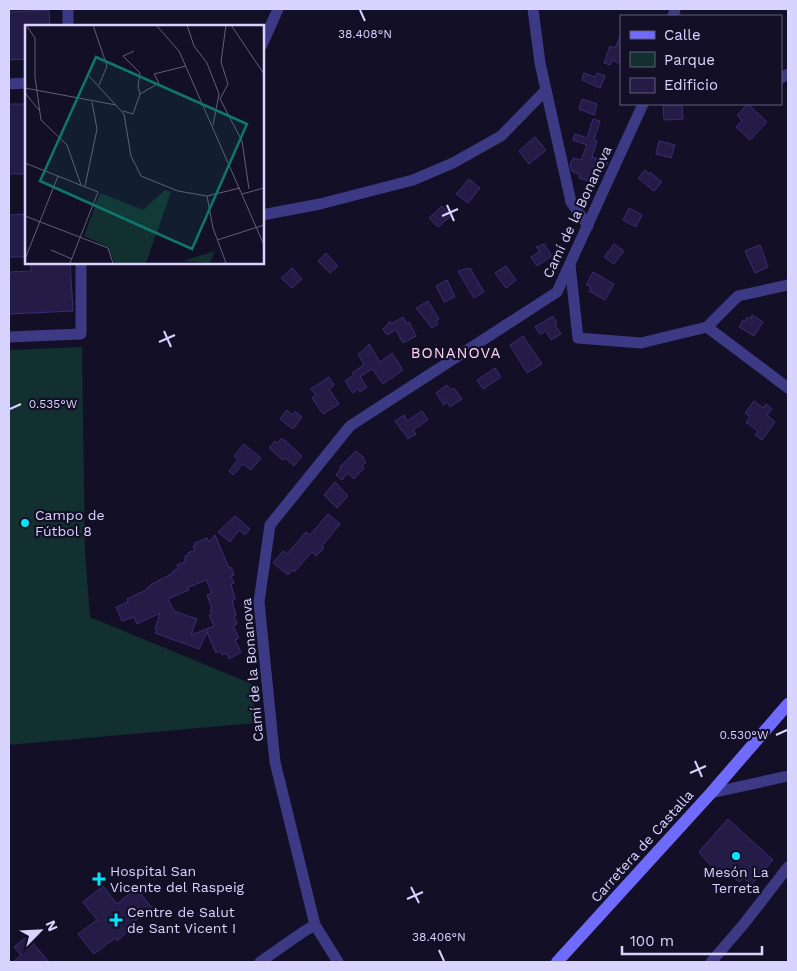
<svg xmlns="http://www.w3.org/2000/svg" width="797" height="971" font-family="'Work Sans',sans-serif">
	<style>
		.green { fill: #12302f }
		.building { fill: #241b47; stroke: #3b2d73; fill-rule: evenodd }
		.lines { fill: none; stroke-linecap: round; stroke-linejoin: round }
		.street { stroke: #3d3a85; stroke-width: 11 }
		.secondary { stroke: #6f6bff; stroke-width: 12 }
		.ticks { fill: none; stroke: #d9d4ff; stroke-width: 2 }
		.poi-dot { fill: #00e5ff; stroke: #130f26; stroke-width: 2 }
		.labels { text-anchor: middle; dominant-baseline: central; stroke-width: 4.5; stroke-linejoin: round; paint-order: stroke }
		.street-label { font-size: 14px; fill: #d9d4ff; stroke: #130f26 }
		.poi-label { font-size: 14px; fill: #d9d4ff; stroke: #130f26; text-anchor: start }
		.neighbourhood-label { font-size: 15px; letter-spacing: 1px; fill: #ffd6f0; stroke: #130f26 }
		.inset-road { fill: none; stroke: #625e7d; stroke-width: 1 }
		.view { fill: #0f766e; fill-opacity: 0.15; stroke: #0f766e; stroke-width: 2.5 }
		.inset-edge { fill: none; stroke: #d9d4ff; stroke-width: 2.5 }
		.ticks-label { font-size: 12px; text-anchor: middle; fill: #d9d4ff; stroke: #130f26; stroke-width: 4.5; stroke-linejoin: round; paint-order: stroke }
	</style>
	<rect width="100%" height="100%" fill="#130f26"/>
	<path class="green" d="M82,347L85,552L90,617L252,684L255,723L9,745V350Z"/>
	<g class="building">
		<path d="M49,10L50,26H26V59L9,60V12Z"/>
		<path d="M621,35V64L612,60L610,65L604,63L610,46L615,48Z"/>
		<path d="M584,73L595,77L597,73L605,76L600,88L582,80Z"/>
		<path d="M582,99L597,104L594,115L579,109Z"/>
		<rect x="9" y="104" width="17" height="70"/>
		<path d="M663,104H682L683,119L664,120Z"/>
		<path d="M748,104L767,122L750,140L736,127L742,121L737,115Z"/>
		<path d="M593,119L600,121L594,140L597,141L592,157L608,162L605,168L597,166L592,182L579,178L580,175L572,171L570,165L573,158L581,160L587,145L573,140L575,134L587,138Z"/>
		<path d="M535,137L546,150L529,164L519,151Z"/>
		<path d="M659,141L675,145L671,158L656,154Z"/>
		<path d="M645,170L649,174L650,172L662,182L654,191L638,178Z"/>
		<path d="M469,179L480,188L468,203L456,194Z"/>
		<path d="M442,206L451,216L438,227L429,218Z"/>
		<path d="M629,208L642,215L636,227L623,220Z"/>
		<path d="M26,214V257H9V215Z"/>
		<path d="M544,244L552,256L537,266L531,257L540,251L536,247Z"/>
		<path d="M614,244L624,251L614,264L604,257Z"/>
		<path d="M760,245L768,267L755,273L745,251Z"/>
		<path d="M326,253L338,266L330,273L318,261Z"/>
		<path d="M31,262H70L73,311L9,314V272L31,271Z"/>
		<path d="M506,266L516,280L506,288L495,273Z"/>
		<path d="M292,268L302,279L292,288L281,278Z"/>
		<path d="M470,268L484,292L474,298L458,271Z"/>
		<path d="M593,272L614,284L605,300L589,291L591,287L586,285Z"/>
		<path d="M447,280L455,297L444,302L436,286Z"/>
		<path d="M428,301L439,319L436,321L438,324L432,328L416,308Z"/>
		<path d="M752,315L763,322L754,336L739,327L743,320L745,321L747,317L750,319Z"/>
		<path d="M553,316L557,324L555,325L561,334L551,340L546,331L540,334L535,327Z"/>
		<path d="M403,317L407,324L409,322L416,336L403,343L396,330L387,335L383,329L390,321L391,324Z"/>
		<path d="M523,336L542,364L527,373L510,345Z"/>
		<path d="M369,344L380,362L392,353L403,370L383,384L372,369L360,377L367,387L360,392L358,389L353,393L345,381L354,375L352,373L364,365L358,354L364,350Z"/>
		<path d="M495,368L501,377L483,389L477,380Z"/>
		<path d="M329,377L334,385L329,389L339,404L323,414L312,398L316,395L311,389Z"/>
		<path d="M447,385L451,390L454,388L462,399L450,407L447,402L444,405L436,393Z"/>
		<path d="M754,401L763,408L766,404L772,409L767,415L775,422L762,440L755,435L758,431L746,422L750,417L745,413Z"/>
		<path d="M287,410L292,415L295,411L302,417L293,429L280,419Z"/>
		<path d="M422,411L428,420L413,430L416,434L408,439L395,421L404,415L407,421Z"/>
		<path d="M282,438L302,456L294,466L285,458L283,460L269,448L275,441L277,443Z"/>
		<path d="M244,444L261,458L251,470L243,464L233,475L229,471L238,459L234,456Z"/>
		<path d="M356,451L364,458L363,460L366,462L362,466L364,468L354,479L347,473L342,480L336,475L341,468L340,467Z"/>
		<path d="M335,482L348,496L337,508L324,495Z"/>
		<path d="M328,514L340,524L322,546L324,548L316,556L312,552L294,572L292,570L288,575L273,563L283,551L287,554L306,532L310,535Z"/>
		<path d="M235,516L250,529L245,535L239,530L230,542L218,532Z"/>
		<path d="M215,535L229,568L231,567L234,575L231,576L234,583L231,584L235,599L232,601L236,615L234,616L237,624L233,626L239,638L235,640L241,652L229,659L227,653L222,655L220,651L216,653L207,632L199,649L155,633L157,630L155,629L160,613L137,624L134,617L122,621L116,607L128,602L127,599L148,589L147,588L150,587V585L173,573L172,572L178,568L177,565L185,562V556L189,555L188,553L195,550L193,546L196,545L195,543L207,538L209,542ZM206,580L212,593L207,595L212,609L210,610L212,614L209,615L214,626L191,635L197,619L174,611L168,599L189,590L187,588Z"/>
		<path d="M728,819L773,860L751,885L744,878L739,882L732,876L712,867L699,852Z"/>
		<path d="M103,886L117,904L136,888L152,908L131,924L133,927L117,941L115,938L94,954L78,934L97,920L83,902Z"/>
		<path d="M25,938L29,943L31,941L49,962H13L21,955L14,947Z"/>
	</g>
	<g class="lines">
		<g class="street">
			<path d="M68,9V26"/>
			<path d="M533,9L540,63L571,202L588,226"/>
			<path d="M673,16L675,10"/>
			<path d="M262,45L278,9"/>
			<path d="M781,78L788,74"/>
			<path d="M9,84L26,83"/>
			<path d="M262,215L320,204L413,180L453,163L501,136L545,91"/>
			<path d="M570,265L578,338L641,343L707,327L738,296L788,285"/>
			<path d="M707,327L788,388"/>
			<path d="M9,337L81,334V262"/>
			<path d="M711,793L788,776"/>
			<path d="M260,962L303,932L315,925"/>
			<path d="M338,962L315,925L275,762L259,602L270,525L350,426L557,292L643,104"/>
			<path d="M711,962L743,925L788,867"/>
		</g>
		<path class="secondary" d="M557,962L711,793L788,704"/>
	</g>
	<path class="ticks" d="M360,10L365,21M447,205L454,221M442,216L458,209M164,331L171,347M159,342L175,335M10,409L21,404M776,735L787,730M695,761L702,777M690,773L706,766M411,887L419,903M407,899L423,892M439,950L444,961"/>
	<g class="poi-dot">
		<circle cx="25" cy="523" r="5"/>
		<circle cx="736" cy="856" r="5"/>
		<path d="M96.5 871.5h5v5h5v5h-5v5h-5v-5h-5v-5h5z"/>
		<path d="M113.5 912.5h5v5h5v5h-5v5h-5v-5h-5v-5h5z"/>
	</g>
	<g class="labels">
		<g class="street-label">
			<text transform="translate(577 212) rotate(-65)">Camí de la Bonanova</text>
			<text transform="translate(252 670) rotate(-95)">Camí de la Bonanova</text>
			<text transform="translate(642 846) rotate(-48)">Carretera de Castalla</text>
		</g>
		<g class="poi-label">
			<text x="35" y="515">Campo de<tspan x="35" dy="16">Fútbol 8</tspan></text>
			<text x="110" y="871">Hospital San<tspan x="110" dy="16">Vicente del Raspeig</tspan></text>
			<text x="736" y="872" text-anchor="middle">Mesón La<tspan x="736" dy="16">Terreta</tspan></text>
			<text x="127" y="912">Centre de Salut<tspan x="127" dy="16">de Sant Vicent I</tspan></text>
		</g>
		<g class="neighbourhood-label">
			<text x="456" y="353">BONANOVA</text>
		</g>
	</g>
	<g transform="translate(25 25)">
		<rect width="239" height="239" fill="#130f26"/>
		<path d="M140,165L146,167L121,238H90L83,222L59,211L75,168L118,185ZM190,226L185,238L158,236Z" fill="#12302f"/>
		<path class="inset-road" d="M1,0L10,13V52L16,95L42,120L56,160M68,0L82,41L74,60M131,0L154,26L239,220M162,0L169,21L182,38L194,69L188,100M201,0L196,37L203,59L195,74L217,116L224,164M206,0L239,49M64,51L99,89L106,131L116,151L153,166L182,171L215,163M0,63L91,80M0,68L14,85M115,69L134,58L129,49L161,41M98,86L108,89L115,69L113,61L115,48L98,31L109,26M0,138L73,167L45,238M60,161L72,104L67,77M217,169L239,163M182,171L188,203L201,238M0,191L83,223L88,238M192,215L239,200M26,225L47,234M0,234L33,151"/>
		<path class="view" d="M71,32L222,99L167,224L15,156Z"/>
		<rect width="239" height="239" class="inset-edge"/>
	</g>
	<g class="ticks-label">
		<text x="365" y="38">38.408°N</text>
		<text x="53" y="408">0.535°W</text>
		<text x="744" y="739">0.530°W</text>
		<text x="439" y="941">38.406°N</text>
	</g>
	<rect width="797" height="971" fill="none" stroke="#d9d4ff" stroke-width="20"/>
	<rect x="620" y="15" width="162" height="90" fill="#130f26" stroke="#625e7d"/>
	<rect x="630" y="31" width="25" height="8" fill="#6f6bff" stroke="#625e7d"/>
	<text x="664" y="40" font-size="15" fill="#d9d4ff">Calle</text>
	<rect x="630" y="52" width="25" height="15" fill="#12302f" stroke="#625e7d"/>
	<text x="664" y="65" font-size="15" fill="#d9d4ff">Parque</text>
	<rect x="630" y="78" width="25" height="15" fill="#241b47" stroke="#625e7d"/>
	<text x="664" y="90" font-size="15" fill="#d9d4ff">Edificio</text>
	<g transform="translate(40 931) rotate(66)" stroke="#130f26" stroke-width="4" paint-order="stroke">
	<path d="M0-4L9 19L0 12L-9 19Z" fill="#d9d4ff"/>
	<text y="-8" font-size="14" font-weight="bold" text-anchor="middle" fill="#d9d4ff">N</text>
	</g>
	<path d="M622 946v8h140v-8" fill="none" stroke="#d9d4ff" stroke-width="2.5"/>
	<text x="630" y="946" font-size="15" fill="#d9d4ff" stroke="#130f26" stroke-width="4" paint-order="stroke">100 m</text>
</svg>
